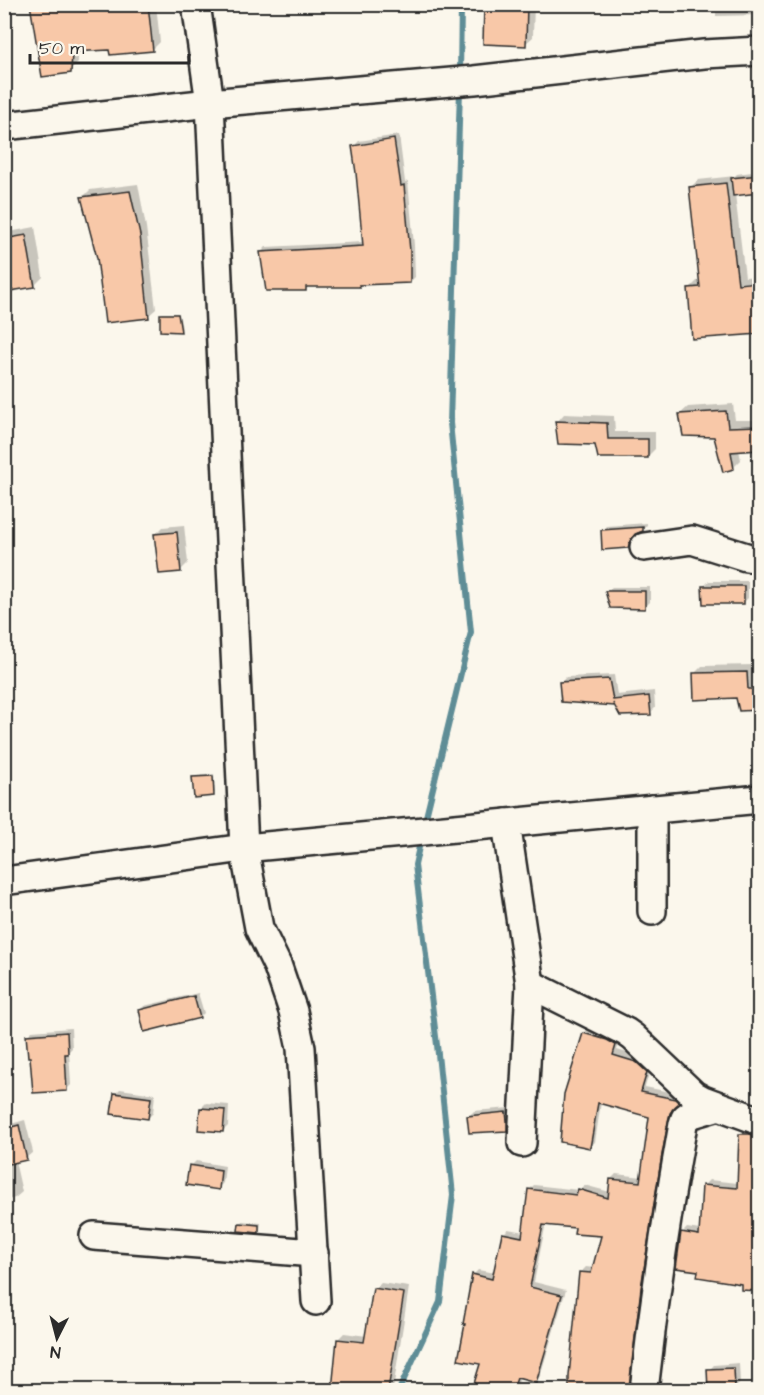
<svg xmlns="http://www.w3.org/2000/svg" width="764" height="1395" font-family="'Architects Daughter',sans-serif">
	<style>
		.shadow { fill: #0003 }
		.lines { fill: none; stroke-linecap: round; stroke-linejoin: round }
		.stream { stroke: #5e8d96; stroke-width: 6 }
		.building { fill: #f8c8a8; stroke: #2b2b2b; stroke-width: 1.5 }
		.minor-casing { stroke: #2b2b2b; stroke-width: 32 }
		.minor { stroke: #fbf7ec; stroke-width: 27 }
	</style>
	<rect width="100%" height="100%" fill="#fbf7ec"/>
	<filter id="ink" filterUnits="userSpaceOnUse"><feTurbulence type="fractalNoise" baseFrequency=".0167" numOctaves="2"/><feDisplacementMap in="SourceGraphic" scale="12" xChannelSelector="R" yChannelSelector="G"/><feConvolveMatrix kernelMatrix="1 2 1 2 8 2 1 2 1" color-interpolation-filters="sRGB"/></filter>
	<g filter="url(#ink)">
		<g class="shadow">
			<path d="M31,4H156L160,42L153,49L111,48L78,50V63L70,71Z"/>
			<path d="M486,4H534L533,37L525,44Z"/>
			<path d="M716,4H760V15L716,16Z"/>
			<path d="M399,135L405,182L408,181L414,245L415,277L410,282L361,283L359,286L310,285L306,289L261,252L266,247L364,242L354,146L359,141Z"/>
			<path d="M760,171V191L735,194L745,277L760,276V332L694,338L690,288L697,281H701L690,188L698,180L735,176L737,174Z"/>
			<path d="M138,184L146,227L156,309L148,316L82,198L90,190Z"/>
			<path d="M35,227L43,277L34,286L4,291V233Z"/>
			<path d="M163,313H179L182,329L180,331L161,315Z"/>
			<path d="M733,404L735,420H760V448L739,450L741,460L733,468L715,435L680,414L688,407Z"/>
			<path d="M564,414L614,416L615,432H655V449L647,457L597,444L557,422Z"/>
			<path d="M647,523V525L642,530L634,534L633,541L628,546L602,531L607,526Z"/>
			<path d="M184,525L188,563L180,571L156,534L163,527Z"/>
			<path d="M709,581H748V598L743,603L704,586Z"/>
			<path d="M612,587H650V602L645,607L607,591Z"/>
			<path d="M754,665L755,683L760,682V708L740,709L737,697L694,674L702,666Z"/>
			<path d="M614,675L617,695L654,691L655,708L650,713L615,703L613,705L561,682L566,677Z"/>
			<path d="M214,774L215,793L213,795L194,778L196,776Z"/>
			<path d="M198,993L204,1013L200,1017L145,1030L140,1010L144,1006Z"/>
			<path d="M71,1028L72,1048L69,1051L71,1085L67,1089L28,1035L32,1031Z"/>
			<path d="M590,1028L621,1039L617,1050L641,1057L651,1067L645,1087L680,1094L683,1097L675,1106L672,1115L634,1390H571V1376L581,1272L586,1267L594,1268L603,1235L576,1227L546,1223L534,1282L566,1290L540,1376L535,1382L520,1377L516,1390H474L481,1363L473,1275L478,1270L495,1273L503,1234L508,1229L524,1232L529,1190L534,1185L579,1190L584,1185L610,1192L611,1179L616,1174L643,1177L650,1116L601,1102L595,1142L589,1147L565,1094L584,1033Z"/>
			<path d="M120,1089L155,1094L153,1113L148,1118L115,1094Z"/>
			<path d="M206,1103L229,1105L228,1126L223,1131L201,1108Z"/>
			<path d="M510,1108L512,1115L511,1125L506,1130L469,1116L474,1111Z"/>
			<path d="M25,1120L33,1152L26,1158L15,1161L22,1192L15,1198L4,1201V1126Z"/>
			<path d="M745,1129L760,1131V1288L758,1289L700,1270L682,1233L687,1228L700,1230L704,1185L709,1180L738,1183L740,1134Z"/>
			<path d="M196,1161L225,1166L223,1183L218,1188L191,1166Z"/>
			<path d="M242,1221L261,1223L260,1229L258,1231L240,1224Z"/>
			<path d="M381,1283L409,1287L393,1390H334L338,1339L344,1333L367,1336L375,1289Z"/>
			<path d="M739,1363L740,1383L737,1386L736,1390H709V1370L714,1365Z"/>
		</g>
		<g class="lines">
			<g class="stream">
				<path d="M460,76L461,4"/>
				<path d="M424,825L471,632L450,423L460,89"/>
				<path d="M399,1390L440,1302L453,1195L437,1045L415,865L421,838"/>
			</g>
		</g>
		<g class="building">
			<path d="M30,4H94V8L128,4H148L153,51L110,55L109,50L72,52L71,73L42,77Z"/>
			<path d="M484,4H527L526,46L483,44Z"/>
			<path d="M394,139L401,186L404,185L410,251V283L359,285L360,287H306V291H266L260,252L363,246L356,173L352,146Z"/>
			<path d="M759,175V193L733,196L731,178Z"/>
			<path d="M726,183L738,284L759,282V334L692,339L688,288L700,287L689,187Z"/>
			<path d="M130,191L140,235L149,318L105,323L97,258L81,197Z"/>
			<path d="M26,235L35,287L4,292V239Z"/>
			<path d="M160,314H178L181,332L160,331Z"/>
			<path d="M726,411L728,427L759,426V450L731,452L734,469L723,472L714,437L683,436L679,414Z"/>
			<path d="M555,421L607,423L608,439H648V458H598L595,445L558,444Z"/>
			<path d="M643,527V531L635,534L630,541L628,548L602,550L601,530Z"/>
			<path d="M177,532L181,572L159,574L154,534Z"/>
			<path d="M702,586H744V604H703Z"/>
			<path d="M605,591H645V609L610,608Z"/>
			<path d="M747,672L748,689H759V710L739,711L736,698L694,700L693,673Z"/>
			<path d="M609,679L613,700L649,696L651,715L620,716L613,703L614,706L561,702L559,682Z"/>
			<path d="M213,776L214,796L194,798L192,777Z"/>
			<path d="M194,996L200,1018L144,1032L139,1010Z"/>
			<path d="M67,1032L68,1054H65L67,1091L33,1093L30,1057H28L26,1035Z"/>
			<path d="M583,1033L607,1040L616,1045L613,1055L636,1062L647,1072L641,1092L675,1099L679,1103L670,1113L662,1155L641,1288L629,1390H569V1376L579,1272L591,1273L601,1236L574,1234L575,1228L543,1225L530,1287L562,1295L536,1383L517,1378L513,1390H472L480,1364L458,1360L465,1324H463L472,1274L492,1279L502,1233L522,1237L528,1189L576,1195L578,1189L608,1198L610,1179L640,1182L649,1117L598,1103L590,1148L560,1142L564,1094Z"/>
			<path d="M114,1093L151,1098L148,1119L111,1114Z"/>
			<path d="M200,1108L225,1110L223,1132L198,1130Z"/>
			<path d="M506,1112L507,1121V1131L469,1133L467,1116Z"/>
			<path d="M19,1125L27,1160L4,1165V1129Z"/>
			<path d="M739,1134H749L759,1136V1291L741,1290V1284L697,1277L698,1271L676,1268L681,1232L699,1235L702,1185L737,1188Z"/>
			<path d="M189,1165L221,1170L219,1190L186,1185Z"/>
			<path d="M239,1223L259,1225V1233L238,1231Z"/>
			<path d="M373,1288L404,1293L388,1390H332L337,1339L364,1342Z"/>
			<path d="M734,1368L735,1389L708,1390L707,1369Z"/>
		</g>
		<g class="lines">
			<g class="minor-casing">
				<g id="minor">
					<path d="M196,4L210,103L244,848L259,928L278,967L293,1011L301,1048L316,1301"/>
					<path d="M4,126L210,103L474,80L704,54L760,51"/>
					<path d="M644,547L692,540L746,557L760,559"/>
					<path d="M652,809V911"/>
					<path d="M506,823L530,984L522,1143"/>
					<path d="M4,881L244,848L760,799"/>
					<path d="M530,984L626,1032L633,1037L694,1095L703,1100L760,1121"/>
					<path d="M94,1236L314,1253"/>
					<path d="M644,1390C654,1301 667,1213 683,1124L685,1118L689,1115L719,1106"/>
				</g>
			</g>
			<use href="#minor" class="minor"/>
		</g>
	</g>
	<rect width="764" height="1395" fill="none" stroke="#fbf7ec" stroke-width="24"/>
	<rect x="12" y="12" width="740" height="1371" fill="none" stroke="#2b2b2b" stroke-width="2" filter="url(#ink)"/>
	<g transform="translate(57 1338) rotate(186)" stroke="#fbf7ec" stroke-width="4.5" paint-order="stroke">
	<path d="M0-4.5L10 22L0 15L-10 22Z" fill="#2b2b2b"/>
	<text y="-9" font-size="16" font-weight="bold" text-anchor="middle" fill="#2b2b2b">N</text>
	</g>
	<path d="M30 54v9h159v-9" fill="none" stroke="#2b2b2b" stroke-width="3"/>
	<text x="39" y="54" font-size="18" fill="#2b2b2b" stroke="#fbf7ec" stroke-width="4.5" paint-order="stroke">50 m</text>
</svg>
